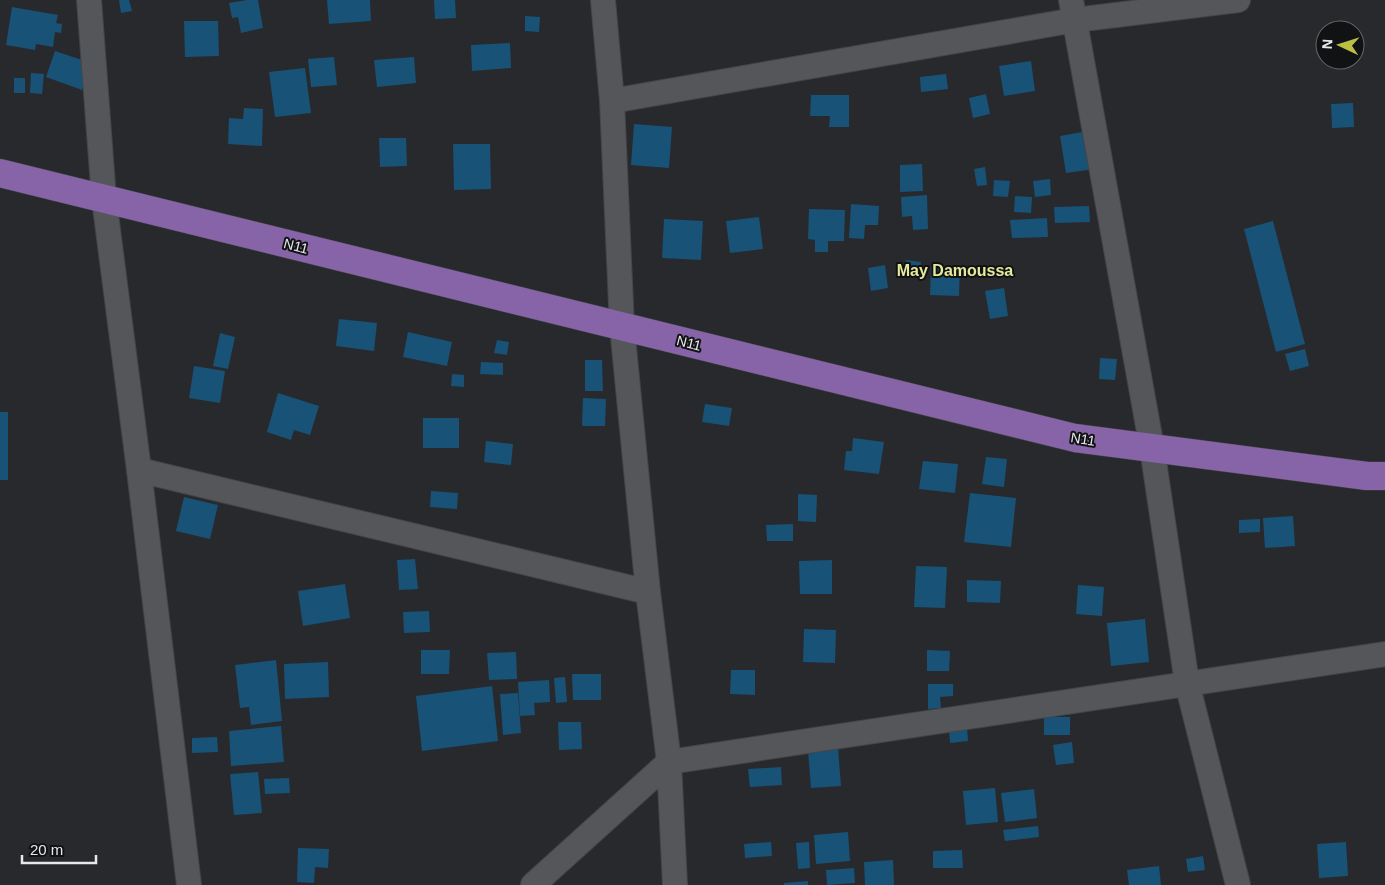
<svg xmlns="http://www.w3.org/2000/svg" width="1385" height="885" font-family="Helvetica,sans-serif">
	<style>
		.building { fill: #185276 }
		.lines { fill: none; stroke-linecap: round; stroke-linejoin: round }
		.minor-casing { stroke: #454548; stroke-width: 26 }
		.primary-casing { stroke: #454548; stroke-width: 29 }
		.minor { stroke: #55565a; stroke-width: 24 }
		.primary { stroke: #8664a7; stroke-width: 28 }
		.labels { text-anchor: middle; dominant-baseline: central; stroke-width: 4; stroke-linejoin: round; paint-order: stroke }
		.street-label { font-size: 14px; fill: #e8e8eb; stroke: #111213 }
		.quarter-label { font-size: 16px; font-weight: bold; fill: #e6eb9c; stroke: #111213 }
	</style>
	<rect width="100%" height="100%" fill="#28292c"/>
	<g class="building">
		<path d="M119,0H129L132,11L121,13Z"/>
		<path d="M247,0H258L263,28L241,33L238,17L232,18L229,3Z"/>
		<path d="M327,0H370L371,21L329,24Z"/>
		<path d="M434,0H455L456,18L435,19Z"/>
		<path d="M12,7L58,15L56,23L62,24L61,33L55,32L53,47L36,44L35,50L6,45Z"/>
		<path d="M525,16L540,17L539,32L525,31Z"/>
		<path d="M184,21H218L219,56L185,57Z"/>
		<path d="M510,43L511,68L472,71L471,45Z"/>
		<path d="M55,51L91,63L82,90L46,77Z"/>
		<path d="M334,57L337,85L311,87L308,59Z"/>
		<path d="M414,57L416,83L377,87L374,60Z"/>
		<path d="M1031,61L1035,91L1004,96L999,66Z"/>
		<path d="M305,68L311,113L275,117L269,72Z"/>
		<path d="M31,73L44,74L42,94L30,93Z"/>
		<path d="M946,74L948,89L921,92L920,77Z"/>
		<rect x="14" y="78" width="11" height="15"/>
		<path d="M986,94L990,114L973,118L969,98Z"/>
		<path d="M811,95H849V127H829L830,116H810Z"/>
		<path d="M1353,103L1354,127L1332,128L1331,104Z"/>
		<path d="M244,108L263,109L262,146L228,144L229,118L243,119Z"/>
		<path d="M634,124L672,127L669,168L631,165Z"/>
		<path d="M1088,131L1095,169L1066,173L1060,136Z"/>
		<path d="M379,138H406L407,166L380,167Z"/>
		<path d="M453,144H490L491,189L454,190Z"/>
		<path d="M922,164L923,191L900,192V165Z"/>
		<path d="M985,167L987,185L977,186L974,169Z"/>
		<path d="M1050,179L1051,195L1035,197L1033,181Z"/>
		<path d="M994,180L1010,181L1008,197L993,196Z"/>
		<path d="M927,195L928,229L913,230L912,216L902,217L901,197Z"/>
		<path d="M1015,196L1032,197L1031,213L1014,212Z"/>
		<path d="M851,204L879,206L878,225H865L864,239L849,238Z"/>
		<path d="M1089,206L1090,222L1055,223L1054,207Z"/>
		<path d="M809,209L845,210L844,241H828V252H815V240L808,239Z"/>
		<path d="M759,217L763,249L730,253L726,221Z"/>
		<path d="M1047,218L1048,237L1012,238L1010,220Z"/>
		<path d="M664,219L703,221L701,260L662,258Z"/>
		<path d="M1273,221L1305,344L1276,352L1244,229Z"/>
		<path d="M906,260L921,262L919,276L905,275Z"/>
		<path d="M885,265L888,288L871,291L868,268Z"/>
		<path d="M931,266L960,267L959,296L930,295Z"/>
		<path d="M1004,288L1008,316L990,319L985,291Z"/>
		<path d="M339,319L377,323L374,351L336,346Z"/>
		<path d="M408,332L452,342L447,366L403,357Z"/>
		<path d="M220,333L235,337L228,369L213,366Z"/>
		<path d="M497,340L509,342L507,355L494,353Z"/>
		<path d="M1305,349L1309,366L1290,371L1285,354Z"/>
		<path d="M1100,358L1117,359L1115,380L1099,379Z"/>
		<path d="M585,360H602L603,391H585Z"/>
		<path d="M481,362L503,363V375L480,374Z"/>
		<path d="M194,366L225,371L220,403L189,398Z"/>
		<path d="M452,374L464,375V387L451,386Z"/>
		<path d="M278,393L319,406L310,435L294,430L291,440L267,432Z"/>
		<path d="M583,398L606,399L605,426H582Z"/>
		<path d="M705,404L732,408L729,426L702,422Z"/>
		<rect x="0" y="412" width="8" height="68"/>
		<rect x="423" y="418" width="36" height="30"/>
		<path d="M853,438L884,442L879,474L844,470L846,451H852Z"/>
		<path d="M486,441L513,444L511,465L484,462Z"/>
		<path d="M986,457L1007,459L1004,487L982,484Z"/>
		<path d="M923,461L958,464L955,493L919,489Z"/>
		<path d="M431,491L458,493L457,509L430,507Z"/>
		<path d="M970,493L1016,498L1011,547L964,542Z"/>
		<path d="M798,494L817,495L816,522L798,521Z"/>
		<path d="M184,497L218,505L210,539L176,531Z"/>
		<path d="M1293,516L1295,546L1265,548L1263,518Z"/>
		<path d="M1260,519V532L1239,533V520Z"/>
		<path d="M793,524V541H767L766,525Z"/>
		<path d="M415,559L418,589L399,590L397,560Z"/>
		<path d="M832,560V594H800L799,561Z"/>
		<path d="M916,566L947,567L945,608L914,607Z"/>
		<path d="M967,580L1001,581L1000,603L967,602Z"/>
		<path d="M345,584L350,618L303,626L298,591Z"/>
		<path d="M1078,585L1104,587L1102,616L1076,614Z"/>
		<path d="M429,611L430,632L404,633L403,612Z"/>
		<path d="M1145,619L1149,662L1111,666L1107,623Z"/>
		<path d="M804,629L836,630L835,663L803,662Z"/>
		<path d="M421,650H450L449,674H421Z"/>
		<path d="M927,650L950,651L949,671H927Z"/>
		<path d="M516,652L517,679L489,680L487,653Z"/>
		<path d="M276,660L282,721L251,725L249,707L240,708L235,665Z"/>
		<path d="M328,662L329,697L285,699L284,664Z"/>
		<path d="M731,670H755V695L730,694Z"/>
		<path d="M572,674H601V700H573Z"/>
		<path d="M565,677L567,702L556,703L554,678Z"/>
		<path d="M549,680L550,702L534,703L535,715L520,716L518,682Z"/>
		<path d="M928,684H953V696L940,697L941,708L928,709Z"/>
		<path d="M492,686L498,741L422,751L416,696Z"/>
		<path d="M518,693L521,733L503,735L500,694Z"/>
		<rect x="1044" y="717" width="26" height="18"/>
		<path d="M558,722H581L582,749L559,750Z"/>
		<path d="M281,726L284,762L231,766L229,731Z"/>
		<path d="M967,727L968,741L950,743L949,729Z"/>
		<path d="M217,737L218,752L192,753V738Z"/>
		<path d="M1072,742L1074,763L1056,765L1053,745Z"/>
		<path d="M838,748L841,786L811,788L808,751Z"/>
		<path d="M781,767L782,785L750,787L748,769Z"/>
		<path d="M258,772L262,813L234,815L230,774Z"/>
		<path d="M289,778L290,793L265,794L264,779Z"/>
		<path d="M995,788L998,822L966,825L963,791Z"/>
		<path d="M1034,789L1037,818L1005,822L1001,793Z"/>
		<path d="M1038,826L1039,837L1005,841L1003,830Z"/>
		<path d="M848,832L850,861L816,864L814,835Z"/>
		<path d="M771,842L772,856L745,858L744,844Z"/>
		<path d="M809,842L810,868L798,869L796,843Z"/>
		<path d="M1346,842L1348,876L1319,878L1317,844Z"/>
		<path d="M298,848L329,849L328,868L315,867L314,883L297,882Z"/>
		<path d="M962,850L963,868H933V851Z"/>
		<path d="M1203,856L1205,870L1188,872L1186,859Z"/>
		<path d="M893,860L894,885H865L864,862Z"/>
		<path d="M1159,866L1161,885H1129L1127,870Z"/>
		<path d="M854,868L855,883L827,885L826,870Z"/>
		<path d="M808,881V885H784V883Z"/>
	</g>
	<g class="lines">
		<g class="minor-casing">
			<g id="minor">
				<path d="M89,0L104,199L139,470L189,885"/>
				<path d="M603,0L612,101L622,327L648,592L669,762L675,885"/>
				<path d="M1071,0L1152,448L1187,683L1238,885"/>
				<path d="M612,101L1075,20L1238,0"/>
				<path d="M139,470L648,592"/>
				<path d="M533,885L669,762L1385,654"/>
			</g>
		</g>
		<g class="primary-casing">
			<path id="primary" d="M0,173L1075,438L1367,476H1385"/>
		</g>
		<use href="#minor" class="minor"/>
		<use href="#primary" class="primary"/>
	</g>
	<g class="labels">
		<g class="street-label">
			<text transform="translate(296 246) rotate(14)">N11</text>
			<text transform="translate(689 343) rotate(14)">N11</text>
			<text transform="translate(1083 439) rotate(9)">N11</text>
		</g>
		<g class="quarter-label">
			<text x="955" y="270">May Damoussa</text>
		</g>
	</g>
	<g transform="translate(1340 45) rotate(274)"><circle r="24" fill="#111213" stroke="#676869"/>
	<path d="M0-4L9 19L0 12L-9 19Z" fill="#bbc044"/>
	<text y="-8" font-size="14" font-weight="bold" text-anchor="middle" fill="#e8e8eb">N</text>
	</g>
	<path d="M22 855v8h74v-8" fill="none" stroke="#e8e8eb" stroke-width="2.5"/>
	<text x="30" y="855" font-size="15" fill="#e8e8eb" stroke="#111213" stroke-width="4" paint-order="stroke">20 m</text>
</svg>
